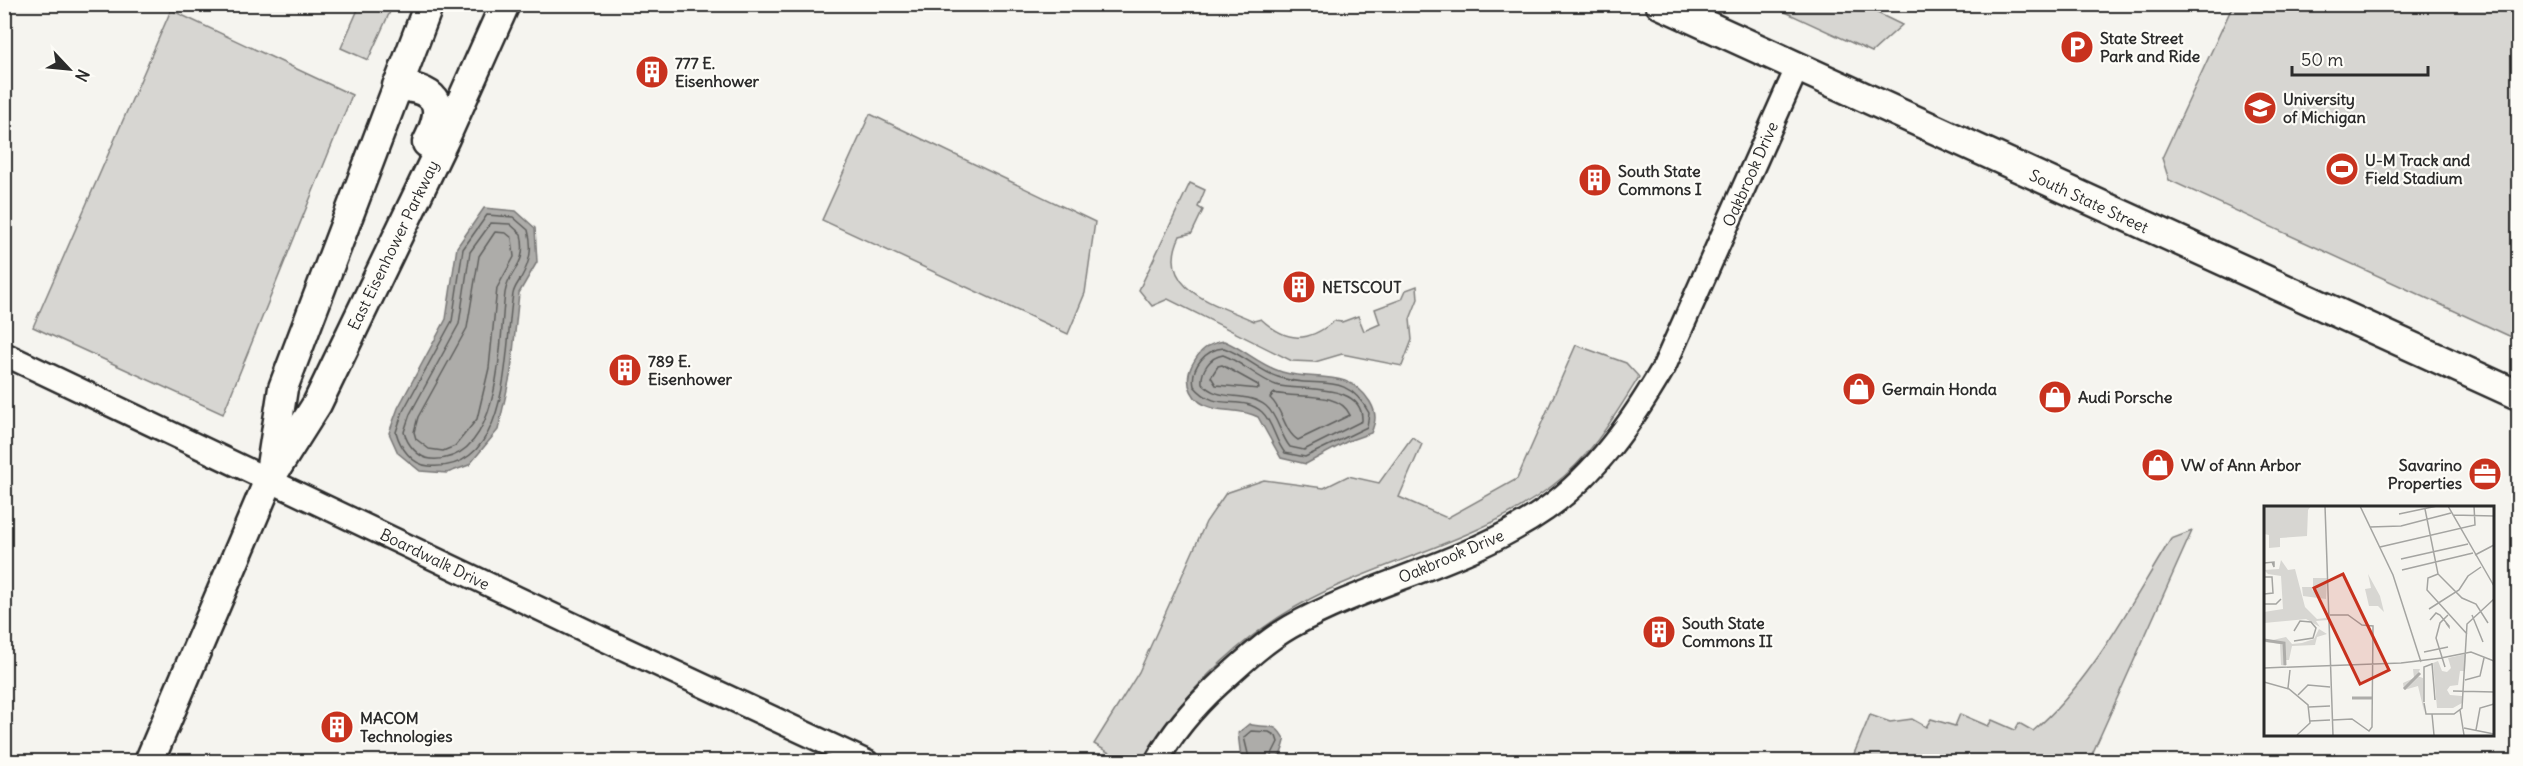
<svg xmlns="http://www.w3.org/2000/svg" width="2523" height="766" font-family="Delius,sans-serif">
	<style>
		.green { fill: #d7d6d2; stroke: #81807e; stroke-width: 1.5 }
		.water { fill: #adaca9; stroke: #797877; stroke-width: 1.5 }
		.lines { fill: none; stroke-linecap: round; stroke-linejoin: round }
		.shore { stroke: #5f5f5d; stroke-width: 1.5 }
		.minor-casing { stroke: #2b2b2b; stroke-width: 27 }
		.major-casing { stroke: #2b2b2b; stroke-width: 33 }
		.minor { stroke: #fdfcf7; stroke-width: 22 }
		.major { stroke: #fdfcf7; stroke-width: 28 }
		.labels { text-anchor: middle; dominant-baseline: central; stroke-width: 4.5; stroke-linejoin: round; paint-order: stroke }
		.poi-label { font-size: 16px; font-weight: bold; fill: #2b2b2b; stroke: #fdfcf7; text-anchor: start }
		.street-label { font-size: 16px; fill: #2b2b2b; stroke: #fdfcf7 }
		.inset-river { fill: none; stroke: #adaca9; stroke-width: 3 }
		.inset-road { fill: none; stroke: #a4a4a1; stroke-width: 1.5 }
		.view { fill: #c8321e; fill-opacity: 0.15; stroke: #c8321e; stroke-width: 3 }
		.inset-edge { fill: none; stroke: #2b2b2b; stroke-width: 3 }
	</style>
	<rect width="100%" height="100%" fill="#f5f4ef"/>
	<filter id="ink" filterUnits="userSpaceOnUse"><feTurbulence type="fractalNoise" baseFrequency=".0167" numOctaves="2"/><feDisplacementMap in="SourceGraphic" scale="12" xChannelSelector="R" yChannelSelector="G"/><feConvolveMatrix kernelMatrix="1 2 1 2 8 2 1 2 1" color-interpolation-filters="sRGB"/></filter>
	<g filter="url(#ink)">
		<g class="green">
			<path d="M360,5H393L368,60L341,48Z"/>
			<path d="M1770,5H1861L1902,25L1872,52Z"/>
			<path d="M2233,5H2518V340L2169,180L2162,158Z"/>
			<path d="M171,10L352,95L223,414L33,327Z"/>
			<path d="M870,114L1095,222L1085,293L1068,334L822,220Z"/>
			<path d="M1190,183L1205,190L1198,207L1203,210L1192,233L1180,236C1154,290 1217,304 1254,321L1261,319C1287,343 1308,343 1334,321L1342,322L1358,316L1364,331L1380,324L1375,309L1402,299L1406,290L1417,286L1418,299L1410,319L1412,340L1402,366L1342,354L1315,362L1292,361L1168,299L1152,306L1139,290Z"/>
			<path d="M1576,345L1626,363L1639,377C1614,417 1591,457 1552,486C1483,538 1403,555 1326,591C1250,627 1184,688 1143,761H1123L1094,744L1139,672L1206,522L1226,493L1264,480L1324,488L1348,476L1379,483L1412,437L1422,444L1399,497L1447,518L1517,479Z"/>
			<path d="M2192,531L2089,761L1969,762L1958,757L1956,762L1851,761L1870,715L1890,722L1912,719L1926,727L1931,719L1955,726L1960,714L1988,726L1992,720L2015,730L2019,723L2033,731C2091,683 2131,603 2171,539Z"/>
		</g>
		<g class="water">
			<path d="M484,208L516,211L535,228L537,262L519,293L511,372L498,430L469,465L447,473L420,471L398,453L389,433L398,408L446,319L457,247Z"/>
			<path d="M1224,341C1244,349 1261,366 1282,372C1314,382 1349,367 1370,402C1377,414 1376,421 1371,433L1348,441L1306,464L1281,458L1258,417C1242,409 1229,412 1213,408C1192,403 1183,383 1192,365C1200,350 1207,344 1224,341Z"/>
			<path d="M1249,724C1267,730 1275,719 1285,741C1284,745 1282,752 1280,755C1272,765 1250,764 1241,758L1238,733Z"/>
		</g>
		<g class="lines">
			<g class="shore">
				<path d="M487,215L513,217L528,230C533,248 530,262 521,278C518,283 514,288 513,294C504,349 512,473 429,466C412,465 400,447 396,432L403,411L452,321L463,249Z"/>
				<path d="M491,223L510,224L521,234C528,267 509,268 505,293C499,341 503,464 431,459C418,458 407,444 404,432L410,414L459,324L470,252Z"/>
				<path d="M495,232L506,233L512,238L514,257L497,288L489,368L477,419L455,446L443,451L429,449L416,439L414,432L418,417L467,328L479,256Z"/>
				<path d="M1224,348C1244,355 1259,371 1278,377C1316,391 1345,368 1369,413L1367,427L1305,457L1285,453C1275,441 1273,422 1262,412C1240,393 1217,414 1194,386C1190,367 1206,349 1224,348Z"/>
				<path d="M1223,355C1242,362 1257,378 1276,385C1298,392 1364,381 1362,421L1304,450L1290,447C1280,435 1278,416 1266,406C1246,390 1218,403 1202,383C1201,370 1210,357 1223,355Z"/>
				<path d="M1222,365L1258,385L1259,389L1216,385L1211,377L1218,366Z"/>
				<path d="M1274,393C1297,399 1339,390 1350,415L1298,440C1284,432 1283,409 1270,398Z"/>
				<path d="M1250,762L1244,737L1251,731L1269,732L1276,736L1278,742L1268,762"/>
			</g>
			<g class="minor-casing">
				<g id="minor">
					<path d="M4,354L599,637L867,762"/>
					<path d="M1156,762C1172,733 1195,706 1219,684C1241,664 1264,642 1290,627C1372,581 1468,564 1546,509C1597,473 1633,420 1664,367L1797,68"/>
				</g>
			</g>
			<g class="major-casing">
				<g id="major">
					<path d="M1660,4L2518,395"/>
					<path d="M397,86C441,89 445,107 427,143"/>
					<path d="M271,466L283,388L429,4"/>
					<path d="M149,762L269,480L317,404L445,138L505,4"/>
				</g>
			</g>
			<use href="#minor" class="minor"/>
			<use href="#major" class="major"/>
		</g>
	</g>
	<defs>
		<g id="parking-disc" transform="scale(1.725)"><circle r="9.5" fill="#c8321e" stroke="#fdfcf7"/><path d="M-3.5-5.5H1a3.5 3.5 0 0 1 0 7H-1V5.5H-3.5ZM-1-3.4V-.6H.8a1.4 1.4 0 0 0 0-2.8Z" fill="#fff"/></g>
		<g id="building-disc" transform="scale(1.725)"><circle r="9.5" fill="#c8321e" stroke="#fdfcf7"/><path d="M-4-6H4V6H1V3H-1V6H-4ZM-2.5-4.3h1.7v1.8h-1.7ZM.8-4.3h1.7v1.8H.8ZM-2.5-1h1.7V.8h-1.7ZM.8-1h1.7V.8H.8Z" fill="#fff"/></g>
		<g id="university-disc" transform="scale(1.725)"><circle r="9.5" fill="#c8321e" stroke="#fdfcf7"/><path d="M0-5L7-2L0 1L-7-2ZM-4 1L0 2.5L4 1V4Q0 6-4 4Z" fill="#fff"/></g>
		<g id="stadium-disc" transform="scale(1.725)"><circle r="9.5" fill="#c8321e" stroke="#fdfcf7"/><path d="M0-5a6.5 5 0 1 0 0 10a6.5 5 0 1 0 0-10ZM-3.5-1.8h7v3.6h-7Z" fill="#fff"/></g>
		<g id="shop-disc" transform="scale(1.725)"><circle r="9.5" fill="#c8321e" stroke="#fdfcf7"/><path d="M-5-2.5h2.3a2.7 3.5 0 0 1 5.4 0H5L5.5 6h-11ZM-1.5-2.5h3a1.5 2.3 0 0 0-3 0Z" fill="#fff"/></g>
		<g id="office-disc" transform="scale(1.725)"><circle r="9.5" fill="#c8321e" stroke="#fdfcf7"/><path d="M-6-3h4V-5.5h4V-3h4V5H-6ZM-1-4.5V-3h2v-1.5ZM-6 0V1H6V0Z" fill="#fff"/></g>
	</defs>
	<g fill-rule="evenodd">
		<use href="#parking-disc" x="2077" y="47"/>
		<use href="#building-disc" x="652" y="72"/>
		<use href="#university-disc" x="2260" y="108"/>
		<use href="#stadium-disc" x="2342" y="169"/>
		<use href="#building-disc" x="1595" y="180"/>
		<use href="#building-disc" x="1299" y="287"/>
		<use href="#building-disc" x="625" y="370"/>
		<use href="#shop-disc" x="1859" y="389"/>
		<use href="#shop-disc" x="2055" y="397"/>
		<use href="#shop-disc" x="2158" y="465"/>
		<use href="#office-disc" x="2485" y="474"/>
		<use href="#building-disc" x="1659" y="632"/>
		<use href="#building-disc" x="337" y="727"/>
	</g>
	<g class="labels">
		<g class="poi-label">
			<text x="2100" y="38">State Street<tspan x="2100" dy="18">Park and Ride</tspan></text>
			<text x="675" y="63">777 E.<tspan x="675" dy="18">Eisenhower</tspan></text>
			<text x="2283" y="99">University<tspan x="2283" dy="18">of Michigan</tspan></text>
			<text x="2365" y="160">U-M Track and<tspan x="2365" dy="18">Field Stadium</tspan></text>
			<text x="1618" y="171">South State<tspan x="1618" dy="18">Commons I</tspan></text>
			<text x="1322" y="287">NETSCOUT</text>
			<text x="648" y="361">789 E.<tspan x="648" dy="18">Eisenhower</tspan></text>
			<text x="1882" y="389">Germain Honda</text>
			<text x="2078" y="397">Audi Porsche</text>
			<text x="2181" y="465">VW of Ann Arbor</text>
			<text x="2462" y="465" text-anchor="end">Savarino<tspan x="2462" dy="18">Properties</tspan></text>
			<text x="1682" y="623">South State<tspan x="1682" dy="18">Commons II</tspan></text>
			<text x="360" y="718">MACOM<tspan x="360" dy="18">Technologies</tspan></text>
		</g>
		<g class="street-label">
			<text transform="translate(1750 174) rotate(-66)">Oakbrook Drive</text>
			<text transform="translate(2089 201) rotate(25)">South State Street</text>
			<text transform="translate(393 245) rotate(-64)">East Eisenhower Parkway</text>
			<text transform="translate(1451 556) rotate(-23)">Oakbrook Drive</text>
			<text transform="translate(435 559) rotate(26)">Boardwalk Drive</text>
		</g>
	</g>
	<g transform="translate(2264 506)">
		<rect width="230" height="230" fill="#f5f4ef"/>
		<path d="M0,0H47L44,4L43,30L16,32V41L5,42V29L0,28ZM17,54L24,64L31,63L41,101L53,113L62,112V105L64,114L52,115L56,121L42,113L0,117V106L19,103L17,70L4,68L0,64L15,63ZM104,68L116,90L120,106L114,100H105L101,83L107,82ZM49,72H63L62,93L39,90L38,81H48L49,86ZM55,123L63,128L53,131L51,139L28,140L25,154H21L22,160L17,159L16,138L0,136L22,131L28,138L38,137L50,133ZM202,148L201,165H196L194,179L186,180L183,184L186,189L198,190V197L189,202H173L169,157L174,155L178,165L183,166L187,162L184,152ZM149,163H156L153,170L159,172L160,205L154,180L140,184L139,177L150,172Z" fill="#d7d6d2"/>
		<path class="inset-river" d="M0,134L20,137L21,159M140,183L156,167M88,192H108"/>
		<path class="inset-road" d="M61,0L69,229M96,0L129,69L157,156M184,0L230,80M161,3L174,68L198,92L212,98L224,117M135,8L173,0M189,9L230,10M106,21L137,20L187,7M116,41L211,19L210,0M211,49L230,39M137,53L204,38M0,57L10,56V61L8,56M138,64L209,47M174,68L164,72L163,84L203,128M0,71H8L9,87L0,88M0,98H12L17,93M165,103L195,84L204,70L217,61M66,109H84L98,119L109,120L108,221L105,225L88,213L69,214M208,109L219,136M166,114L172,107L176,109L185,120V121L182,117M30,135L49,132L52,122L47,116L36,115L30,125M160,146L184,141M177,152L207,146L230,155M168,157L171,194M181,161L172,132L176,117L184,109M0,162L137,157L178,152M201,174L216,170L220,152M0,176L25,183L44,199L46,217L33,229M24,182L26,164M189,185L230,186M34,189L44,179L66,181M160,196V161L168,158M160,197L162,208H190L198,202L203,118L230,93M45,201L66,200M196,204L200,229M168,208L170,229M46,215L66,214M200,222L230,228M212,224L216,202L230,198"/>
		<path class="view" d="M79,68L125,164L96,178L50,82Z"/>
		<rect width="230" height="230" class="inset-edge"/>
	</g>
	<rect width="2523" height="766" fill="none" stroke="#fdfcf7" stroke-width="24"/>
	<rect x="12" y="12" width="2499" height="742" fill="none" stroke="#2b2b2b" stroke-width="2" filter="url(#ink)"/>
	<g transform="translate(69 69) rotate(116)" stroke="#fdfcf7" stroke-width="4.5" paint-order="stroke">
	<path d="M0-4.5L10 22L0 15L-10 22Z" fill="#2b2b2b"/>
	<text y="-9" font-size="16" font-weight="bold" text-anchor="middle" fill="#2b2b2b">N</text>
	</g>
	<path d="M2292 66v9h136v-9" fill="none" stroke="#2b2b2b" stroke-width="3"/>
	<text x="2301" y="66" font-size="18" fill="#2b2b2b" stroke="#fdfcf7" stroke-width="4.5" paint-order="stroke">50 m</text>
</svg>
